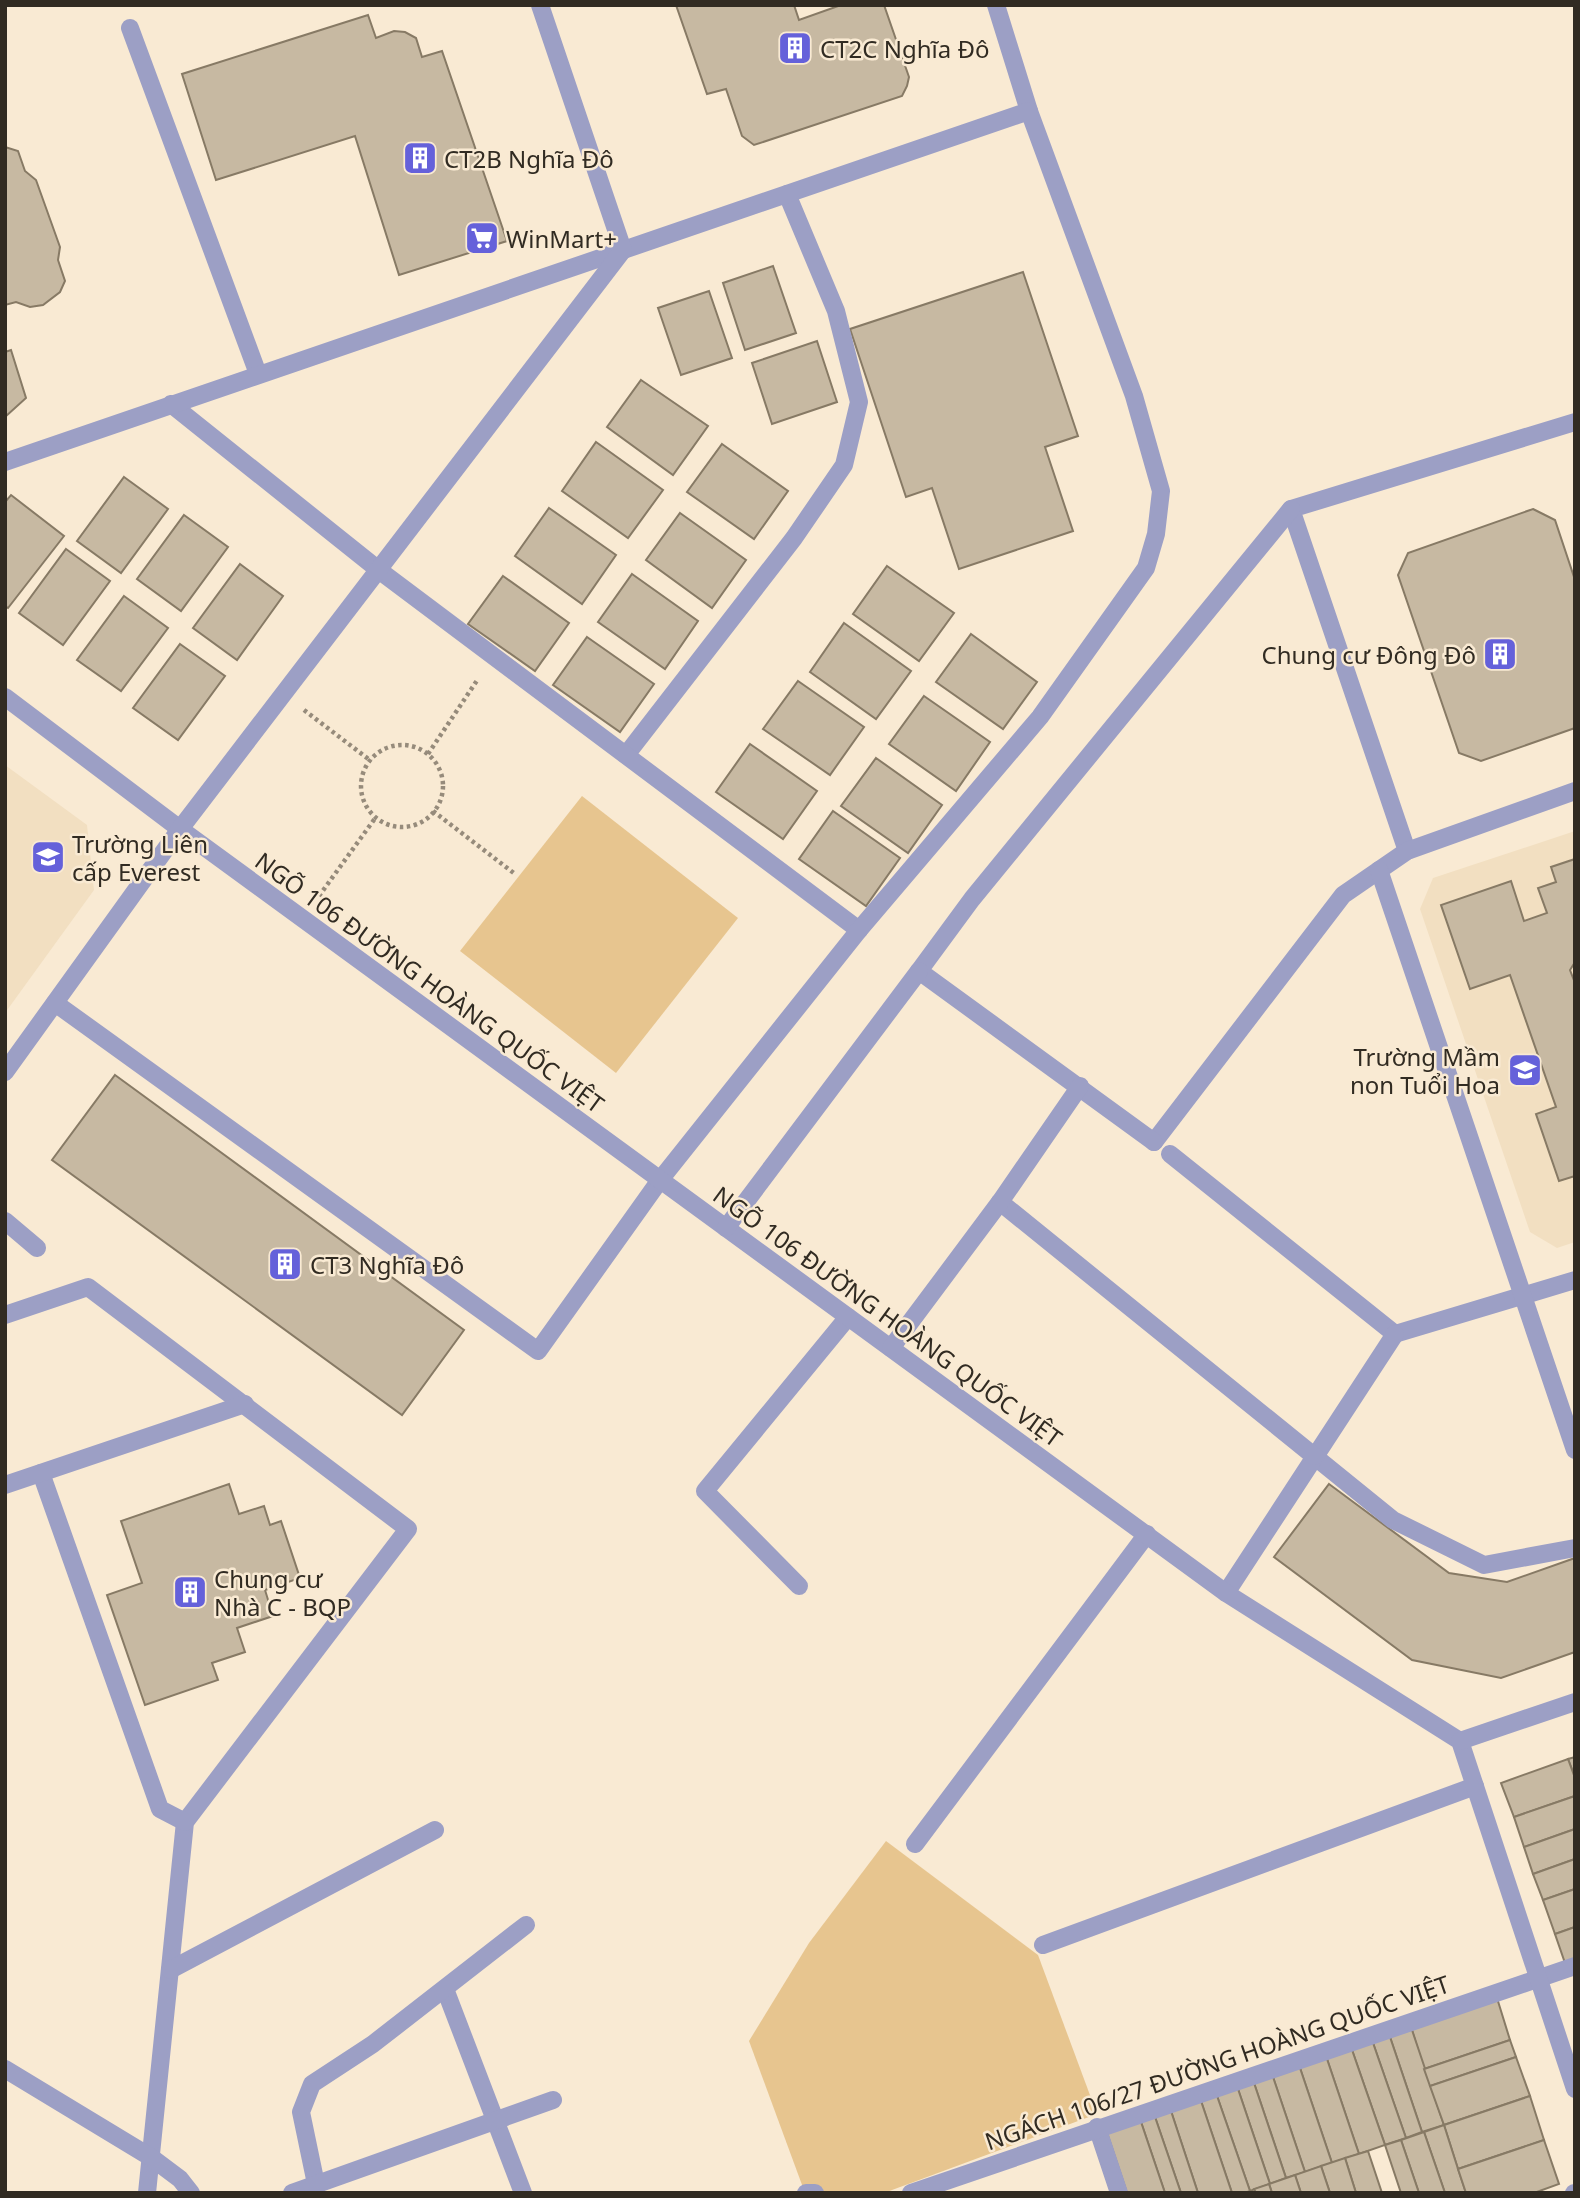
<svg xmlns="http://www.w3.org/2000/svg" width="1580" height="2198" font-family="'Noto Sans',sans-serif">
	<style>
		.built { fill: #f2dfc1 }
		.green { fill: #e7c58f }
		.building { fill: #c7b9a2; stroke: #877a65; stroke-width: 2 }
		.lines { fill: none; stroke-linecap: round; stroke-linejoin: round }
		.path { stroke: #968b7b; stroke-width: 4.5; stroke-dasharray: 3.5 3.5; stroke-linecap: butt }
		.service { stroke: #9c9fc5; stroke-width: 18 }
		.minor { stroke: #9c9fc5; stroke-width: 18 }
		.labels { text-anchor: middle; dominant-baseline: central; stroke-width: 5; stroke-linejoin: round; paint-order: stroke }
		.poi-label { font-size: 24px; fill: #312b22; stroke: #f9ead3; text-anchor: start }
		.street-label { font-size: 24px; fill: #312b22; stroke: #f9ead3 }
	</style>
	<rect width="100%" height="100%" fill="#f9ead3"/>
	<g class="built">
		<path d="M5,765L87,825L94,890L5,1013Z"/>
		<path d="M1575,831V1242L1557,1248L1530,1232L1420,909L1433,878Z"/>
	</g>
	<g class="green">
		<path d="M582,796L738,918L616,1073L460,951Z"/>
		<path d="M886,1841L1038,1955L1097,2114L884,2193H805L749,2041L809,1943Z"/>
	</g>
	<g class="building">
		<path d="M676,5H794L799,20L841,5H884L909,77L907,86L902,96L754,145L742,136L726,89L707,94Z"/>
		<path d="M368,15L376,38L394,31L405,32L416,38L422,57L442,51L507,241L399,275L355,136L216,180L182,74Z"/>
		<path d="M5,147L18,151L25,171L36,180L60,247L58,260L65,281L60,292L43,305L30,307L16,302L5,305Z"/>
		<path d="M773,266L796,333L745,350L723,283Z"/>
		<path d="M1023,272L1078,436L1045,447L1073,531L959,569L932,488L906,497L850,329Z"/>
		<path d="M709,291L732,358L681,375L658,308Z"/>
		<path d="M817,341L837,402L772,424L752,363Z"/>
		<path d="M11,350L26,398L5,417V352Z"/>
		<path d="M641,380L708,426L673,475L607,427Z"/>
		<path d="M596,442L663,490L628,538L562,491Z"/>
		<path d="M722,444L788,491L754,539L687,492Z"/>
		<path d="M124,477L168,509L121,573L77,541Z"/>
		<path d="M11,495L64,536L8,608L5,606V502Z"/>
		<path d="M549,508L616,555L582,604L515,556Z"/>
		<path d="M1533,509L1555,520L1575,580V728L1481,761L1459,753L1398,575L1408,553Z"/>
		<path d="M680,513L746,560L712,608L646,560Z"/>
		<path d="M184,515L228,547L181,611L137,579Z"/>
		<path d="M66,549L110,581L63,645L19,613Z"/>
		<path d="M240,564L283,596L237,660L193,628Z"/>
		<path d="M887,566L954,613L919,661L853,614Z"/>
		<path d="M632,574L698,621L665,669L598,622Z"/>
		<path d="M503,576L569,623L535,671L468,624Z"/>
		<path d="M124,596L168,628L121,691L77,660Z"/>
		<path d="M844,623L911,671L876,719L810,672Z"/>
		<path d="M971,634L1037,682L1003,729L936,682Z"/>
		<path d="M587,637L654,684L620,732L553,685Z"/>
		<path d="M180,644L225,676L178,740L133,708Z"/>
		<path d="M798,681L864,727L830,775L763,729Z"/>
		<path d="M924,696L990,742L956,791L889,744Z"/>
		<path d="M750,744L817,791L783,839L716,792Z"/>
		<path d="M876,758L942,805L908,853L841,806Z"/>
		<path d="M833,811L900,858L866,906L799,859Z"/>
		<path d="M1575,859V962L1570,970L1575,983V1176L1559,1181L1536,1114L1556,1107L1510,975L1470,989L1441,905L1511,881L1524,921L1547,913L1538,888L1556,882L1551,867Z"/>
		<path d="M115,1075L464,1330L402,1415L52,1160Z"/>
		<path d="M229,1484L239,1514L264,1506L270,1525L281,1521L300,1578L265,1590L273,1616L237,1628L245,1652L212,1663L218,1680L145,1705L107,1595L142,1583L121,1521Z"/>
		<path d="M1329,1484L1449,1573L1507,1582L1575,1558V1652L1501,1678L1412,1660L1274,1557Z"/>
		<path d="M1575,1757V1777L1568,1759Z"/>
		<path d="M1568,1759L1575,1778V1796L1514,1817L1501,1783Z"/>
		<path d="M1575,1796V1829L1524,1847L1514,1817Z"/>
		<path d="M1575,1829V1859L1533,1874L1524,1847Z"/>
		<path d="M1575,1859V1889L1543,1900L1533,1874Z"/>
		<path d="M1575,1889V1927L1555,1934L1543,1900Z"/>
		<path d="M1575,1927V1960L1565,1963L1555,1934Z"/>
		<path d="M1497,1998L1510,2040L1424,2069L1411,2027Z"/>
		<path d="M1411,2027L1444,2125L1422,2132L1389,2034Z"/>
		<path d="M1389,2034L1422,2132L1406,2138L1372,2040Z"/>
		<path d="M1372,2040L1406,2138L1385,2145L1351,2047Z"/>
		<path d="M1510,2040L1516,2057L1430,2086L1424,2069Z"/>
		<path d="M1351,2047L1385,2145L1359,2154L1326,2056Z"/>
		<path d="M1326,2056L1359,2154L1332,2163L1299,2065Z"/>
		<path d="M1516,2057L1530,2096L1444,2125L1430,2086Z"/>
		<path d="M1299,2065L1332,2163L1305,2172L1272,2074Z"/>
		<path d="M1272,2074L1305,2172L1286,2178L1253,2080Z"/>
		<path d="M1253,2080L1286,2178L1270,2184L1237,2086Z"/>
		<path d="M1237,2086L1270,2184L1250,2191L1216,2093Z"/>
		<path d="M1216,2093L1250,2191L1245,2193H1232L1200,2098Z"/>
		<path d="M1530,2096L1544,2140L1458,2169L1444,2125Z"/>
		<path d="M1200,2098L1232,2193H1198L1170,2108Z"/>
		<path d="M1170,2108L1198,2193H1181L1154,2114Z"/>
		<path d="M1154,2114L1181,2193H1165L1140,2119Z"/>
		<path d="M1140,2119L1165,2193H1127L1106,2130Z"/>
		<path d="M1444,2125L1458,2169L1466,2193H1445L1424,2132Z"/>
		<path d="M1424,2132L1445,2193H1419L1401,2140Z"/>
		<path d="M1401,2140L1419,2193H1401L1385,2145Z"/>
		<path d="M1544,2140L1559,2184L1534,2193H1466L1458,2169Z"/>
		<path d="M1368,2151L1382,2193H1356L1345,2158Z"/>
		<path d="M1345,2158L1356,2193H1330L1321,2166Z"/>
		<path d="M1321,2166L1330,2193H1301L1295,2175Z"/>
		<path d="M1295,2175L1301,2193H1272L1269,2184Z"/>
		<path d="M1269,2184L1272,2193H1256L1254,2189Z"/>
	</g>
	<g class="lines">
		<g class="path">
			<path d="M304,710L371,761"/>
			<circle cx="402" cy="786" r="41"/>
			<path d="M428,754L478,679"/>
			<path d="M433,811L515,874"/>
			<path d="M319,896L376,817"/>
		</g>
		<g class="service">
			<path d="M996,5L1029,111"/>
			<path d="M130,28L258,374"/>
			<path d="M626,755L794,538L844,465L859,402L836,311L787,194"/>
			<path d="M1407,851L1291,509L1575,422"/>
			<path d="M55,1003L538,1351L660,1180"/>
			<path d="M1154,1142L1343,895L1407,851L1575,791"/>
			<path d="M1170,1154L1395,1334"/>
			<path d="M5,1221L37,1248"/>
			<path d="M5,1315L88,1287L408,1529L185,1822L147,2193"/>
			<path d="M1395,1334L1575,1280"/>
			<path d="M1314,1456L1393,1520L1484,1565L1575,1548"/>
			<path d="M41,1473L160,1809L185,1822"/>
			<path d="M5,1485L245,1404"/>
			<path d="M799,1586L705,1491L848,1317"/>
			<path d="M1226,1593L1395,1334"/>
			<path d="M915,1844L1147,1534"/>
			<path d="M1043,1945L1475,1786"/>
			<path d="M170,1970L435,1830"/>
			<path d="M445,1989L523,2193"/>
			<path d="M1097,2127L1119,2193"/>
			<path d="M316,2184L301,2112L312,2084L373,2044L526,1925"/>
			<path d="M292,2193L553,2100"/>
			<path d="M806,2193H815"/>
			<path d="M911,2193L1575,1966"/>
			<path d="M1574,2193H1575"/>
		</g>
		<g class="minor">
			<path d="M171,404L380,571L859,930"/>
			<path d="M5,462L1029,111L1134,396L1161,491L1156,534L1146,568L1040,717L859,930L660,1180"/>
			<path d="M5,697L180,829L1226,1593L1460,1741L1575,2089"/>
			<path d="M1379,870L1575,1450"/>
			<path d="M5,1072L180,829L623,250L540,5"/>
			<path d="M1154,1142L919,971L972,899L1291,509"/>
			<path d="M1000,1202L1314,1456"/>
			<path d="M726,1228L919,971"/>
			<path d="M891,1348L1000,1202L1080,1086"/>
			<path d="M1460,1741L1575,1702"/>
			<path d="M5,2069L152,2158L180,2179L191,2193"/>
		</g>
	</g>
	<defs>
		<g id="building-square" transform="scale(1.75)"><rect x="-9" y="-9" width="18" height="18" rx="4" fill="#6561da" stroke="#f9ead3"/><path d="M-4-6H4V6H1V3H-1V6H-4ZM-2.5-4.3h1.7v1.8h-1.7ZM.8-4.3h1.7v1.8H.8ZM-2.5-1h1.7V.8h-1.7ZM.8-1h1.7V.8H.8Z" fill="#fff"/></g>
		<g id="supermarket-square" transform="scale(1.75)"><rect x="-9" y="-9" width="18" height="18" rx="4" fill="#6561da" stroke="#f9ead3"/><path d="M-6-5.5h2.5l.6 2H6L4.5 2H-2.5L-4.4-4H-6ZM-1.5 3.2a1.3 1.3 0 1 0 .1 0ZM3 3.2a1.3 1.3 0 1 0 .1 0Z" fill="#fff"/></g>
		<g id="school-square" transform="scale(1.75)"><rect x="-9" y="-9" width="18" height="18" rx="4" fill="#6561da" stroke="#f9ead3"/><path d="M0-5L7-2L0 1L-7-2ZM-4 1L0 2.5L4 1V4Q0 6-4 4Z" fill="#fff"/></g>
	</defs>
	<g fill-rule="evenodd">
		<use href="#building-square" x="795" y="48"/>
		<use href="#building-square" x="420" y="158"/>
		<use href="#supermarket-square" x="482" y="238"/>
		<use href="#building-square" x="1500" y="654"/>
		<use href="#school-square" x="48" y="857"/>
		<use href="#school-square" x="1525" y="1070"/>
		<use href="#building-square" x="285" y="1264"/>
		<use href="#building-square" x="190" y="1592"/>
	</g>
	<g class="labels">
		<g class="poi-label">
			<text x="820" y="48">CT2C Nghĩa Đô</text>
			<text x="444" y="158">CT2B Nghĩa Đô</text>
			<text x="506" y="238">WinMart+</text>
			<text x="1476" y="654" text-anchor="end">Chung cư Đông Đô</text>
			<text x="72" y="843">Trường Liên<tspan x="72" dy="28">cấp Everest</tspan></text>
			<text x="1500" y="1056" text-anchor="end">Trường Mầm<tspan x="1500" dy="28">non Tuổi Hoa</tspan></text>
			<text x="310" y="1264">CT3 Nghĩa Đô</text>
			<text x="214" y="1578">Chung cư<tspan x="214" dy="28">Nhà C - BQP</tspan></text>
		</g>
		<g class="street-label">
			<text transform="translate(430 982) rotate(36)">NGÕ 106 ĐƯỜNG HOÀNG QUỐC VIỆT</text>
			<text transform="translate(888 1316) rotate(36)">NGÕ 106 ĐƯỜNG HOÀNG QUỐC VIỆT</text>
			<text transform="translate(1217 2062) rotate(-19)">NGÁCH 106/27 ĐƯỜNG HOÀNG QUỐC VIỆT</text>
		</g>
	</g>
	<rect width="1580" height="2198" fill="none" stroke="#312b22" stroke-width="14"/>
</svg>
